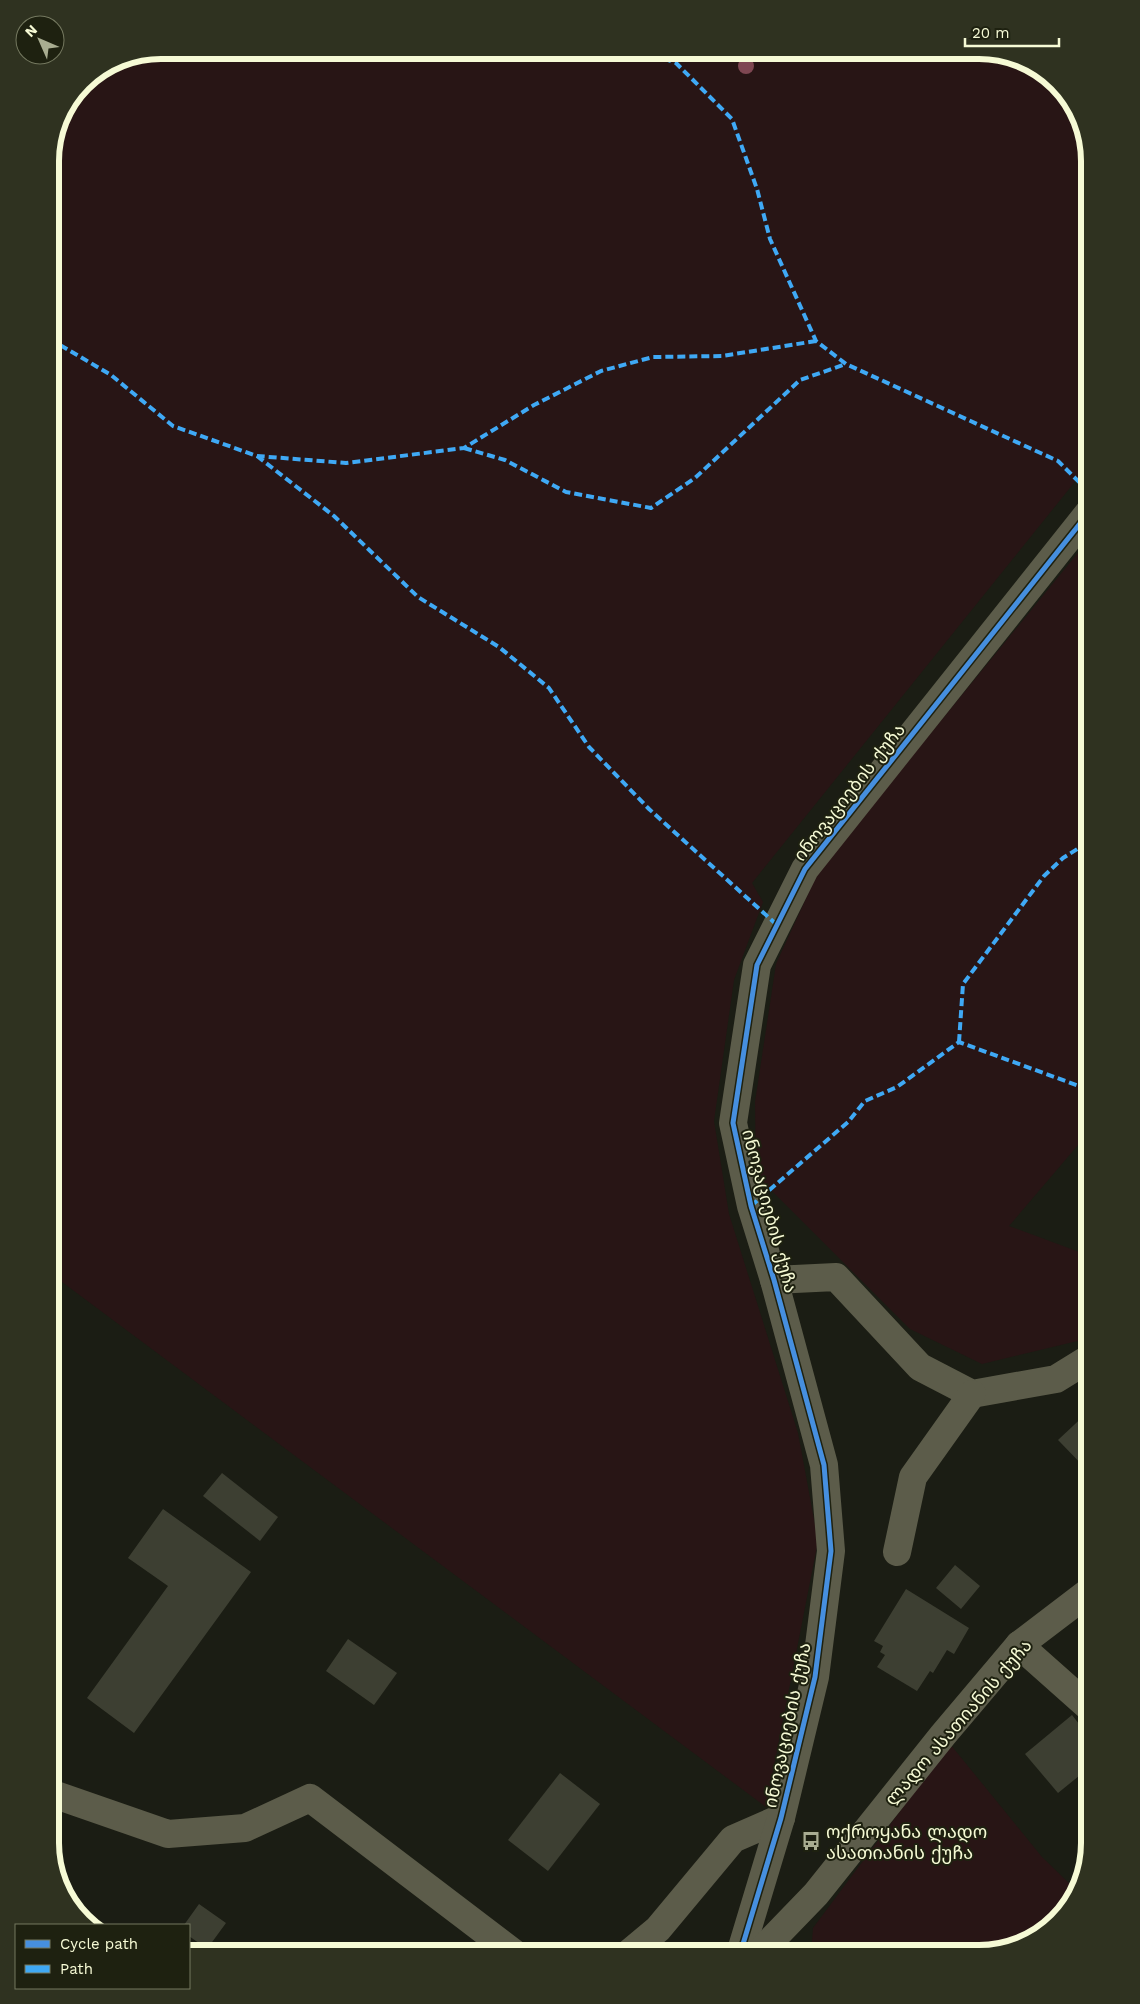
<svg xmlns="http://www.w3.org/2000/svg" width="1140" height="2004" font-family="'Work Sans','Noto Sans Georgian',sans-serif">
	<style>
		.green { fill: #281515 }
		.building { fill: #3d3f32 }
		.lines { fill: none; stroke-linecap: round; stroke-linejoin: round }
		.minor { stroke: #5c5c4a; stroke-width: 28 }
		.quiet { stroke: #3fa9f5; stroke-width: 4; stroke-dasharray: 8 4; stroke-linecap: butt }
		.cycleway-casing { stroke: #1e2110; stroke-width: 8 }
		.cycleway { stroke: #468fdf; stroke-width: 5 }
		.tree { fill: #7f4752 }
		.labels { text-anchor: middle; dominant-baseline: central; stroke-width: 4; stroke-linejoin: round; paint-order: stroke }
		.street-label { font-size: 18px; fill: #f6fad5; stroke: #1e2110 }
		.poi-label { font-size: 18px; fill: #f6fad5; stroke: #1e2110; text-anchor: start }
		.rim { fill: none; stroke: #f6fad5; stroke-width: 6 }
	</style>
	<rect width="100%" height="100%" fill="#1b1d14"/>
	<g class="green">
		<path d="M161,50H987L1041,69L1079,112L1090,161V463L752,883L763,902L734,980L714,1121L729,1214L798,1433L818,1541L766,1807L50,1273V154L59,118L83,82L119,58Z"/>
		<path d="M1090,538V1131L1009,1226L1090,1256V1338L982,1364L910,1329L756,1175L755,1102L776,964L819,870Z"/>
		<path d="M950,1744L1042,1857L1076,1890L1071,1904L1028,1943L979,1954H811L813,1928Z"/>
	</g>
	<g class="building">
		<path d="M1090,1410V1473L1058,1440Z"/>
		<path d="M222,1473L278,1517L260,1541L203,1496Z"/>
		<path d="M163,1509L251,1572L134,1733L87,1698L168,1586L128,1558Z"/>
		<path d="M955,1565L980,1586L961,1609L936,1588Z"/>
		<path d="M906,1589L969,1628L954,1654L947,1650L933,1673L930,1671L917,1691L877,1667L885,1655L880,1652L883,1646L874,1641Z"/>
		<path d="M348,1639L397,1673L374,1705L326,1671Z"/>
		<path d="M1072,1715L1090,1738V1767L1058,1793L1025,1754Z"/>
		<path d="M560,1773L600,1804L548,1871L508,1840Z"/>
		<path d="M199,1904L226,1923L207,1949L189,1936V1925H184Z"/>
	</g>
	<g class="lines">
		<g class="minor">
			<path d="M774,1280L836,1277L920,1367L972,1394L1056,1379L1090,1358"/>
			<path d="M897,1552L913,1477L972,1394"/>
			<path d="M1019,1645L1090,1708"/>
			<path d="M50,1793L168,1834L245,1828L310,1798L515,1954"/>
			<path d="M628,1954L658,1929L733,1839L781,1818"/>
			<path d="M740,1954L781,1818L815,1677L831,1551L824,1465L774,1280L751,1206L733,1123L757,965L805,869L1090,511"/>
			<path d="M758,1954L816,1894L943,1735L1019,1645L1090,1591"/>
		</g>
		<g class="quiet">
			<path d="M641,50L676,63L732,119L757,189L770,239L816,341L846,364L1058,461L1090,493"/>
			<path d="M50,339L111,375L173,426L257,456L346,463L464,448L534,405L601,371L653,357L722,356L816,341"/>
			<path d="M464,448L505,460L566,492L651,508L695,478L800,380L846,364"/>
			<path d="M257,456L334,516L418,597L499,647L549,688L589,747L649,809L777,925"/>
			<path d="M959,1042L963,984L1044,876L1063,858L1090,841"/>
			<path d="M751,1206L848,1122L865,1101L897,1087L959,1042L1090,1090"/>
		</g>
		<g class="cycleway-casing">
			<path id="cycleway" d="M740,1954L781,1818L815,1677L831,1551L824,1465L774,1280L751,1206L733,1123L757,965L805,869L1090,511"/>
		</g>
		<use href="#cycleway" class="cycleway"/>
	</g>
	<circle class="tree" cx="746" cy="66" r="8"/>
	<defs>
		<g id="bus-bare" transform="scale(1.5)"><path d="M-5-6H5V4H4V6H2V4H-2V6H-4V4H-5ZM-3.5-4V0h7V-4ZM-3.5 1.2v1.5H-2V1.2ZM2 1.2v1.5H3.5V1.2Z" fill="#a9ad91" stroke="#1e2110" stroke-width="2.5" paint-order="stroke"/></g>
	</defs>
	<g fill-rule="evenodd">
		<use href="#bus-bare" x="811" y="1841"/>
	</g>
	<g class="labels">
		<g class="street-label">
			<text transform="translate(849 792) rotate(-52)">ინოვაციების ქუჩა</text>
			<text transform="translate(770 1211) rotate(75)">ინოვაციების ქუჩა</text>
			<text transform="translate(958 1722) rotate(-49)">ლადო ასათიანის ქუჩა</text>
			<text transform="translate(787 1725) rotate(-78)">ინოვაციების ქუჩა</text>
		</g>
		<g class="poi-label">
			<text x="826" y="1831">ოქროყანა ლადო<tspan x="826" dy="21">ასათიანის ქუჩა</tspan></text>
		</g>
	</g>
	<path d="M0 0H1140V2004H0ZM161 59H979A102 102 0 0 1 1081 161V1843A102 102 0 0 1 979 1945H161A102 102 0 0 1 59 1843V161A102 102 0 0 1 161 59Z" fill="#2f3220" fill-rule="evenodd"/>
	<path class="rim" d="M161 59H979A102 102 0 0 1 1081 161V1843A102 102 0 0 1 979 1945H161A102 102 0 0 1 59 1843V161A102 102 0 0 1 161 59Z"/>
	<rect x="15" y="1924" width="175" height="65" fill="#1e2110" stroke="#74785f"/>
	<rect x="25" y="1940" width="25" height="8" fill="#468fdf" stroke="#74785f"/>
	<text x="60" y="1949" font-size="15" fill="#f6fad5">Cycle path</text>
	<rect x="25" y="1965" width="25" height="8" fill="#3fa9f5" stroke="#74785f"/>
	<text x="60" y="1974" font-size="15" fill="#f6fad5">Path</text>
	<g transform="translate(40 40) rotate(315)"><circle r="24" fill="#1e2110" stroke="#74785f"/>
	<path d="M0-4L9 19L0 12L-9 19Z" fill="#a9ad91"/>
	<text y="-8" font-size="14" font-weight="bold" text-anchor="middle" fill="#f6fad5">N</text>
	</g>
	<path d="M965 38v8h94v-8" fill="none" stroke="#f6fad5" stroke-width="2.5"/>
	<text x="972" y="38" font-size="15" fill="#f6fad5" stroke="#1e2110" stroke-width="4" paint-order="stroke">20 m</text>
</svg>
